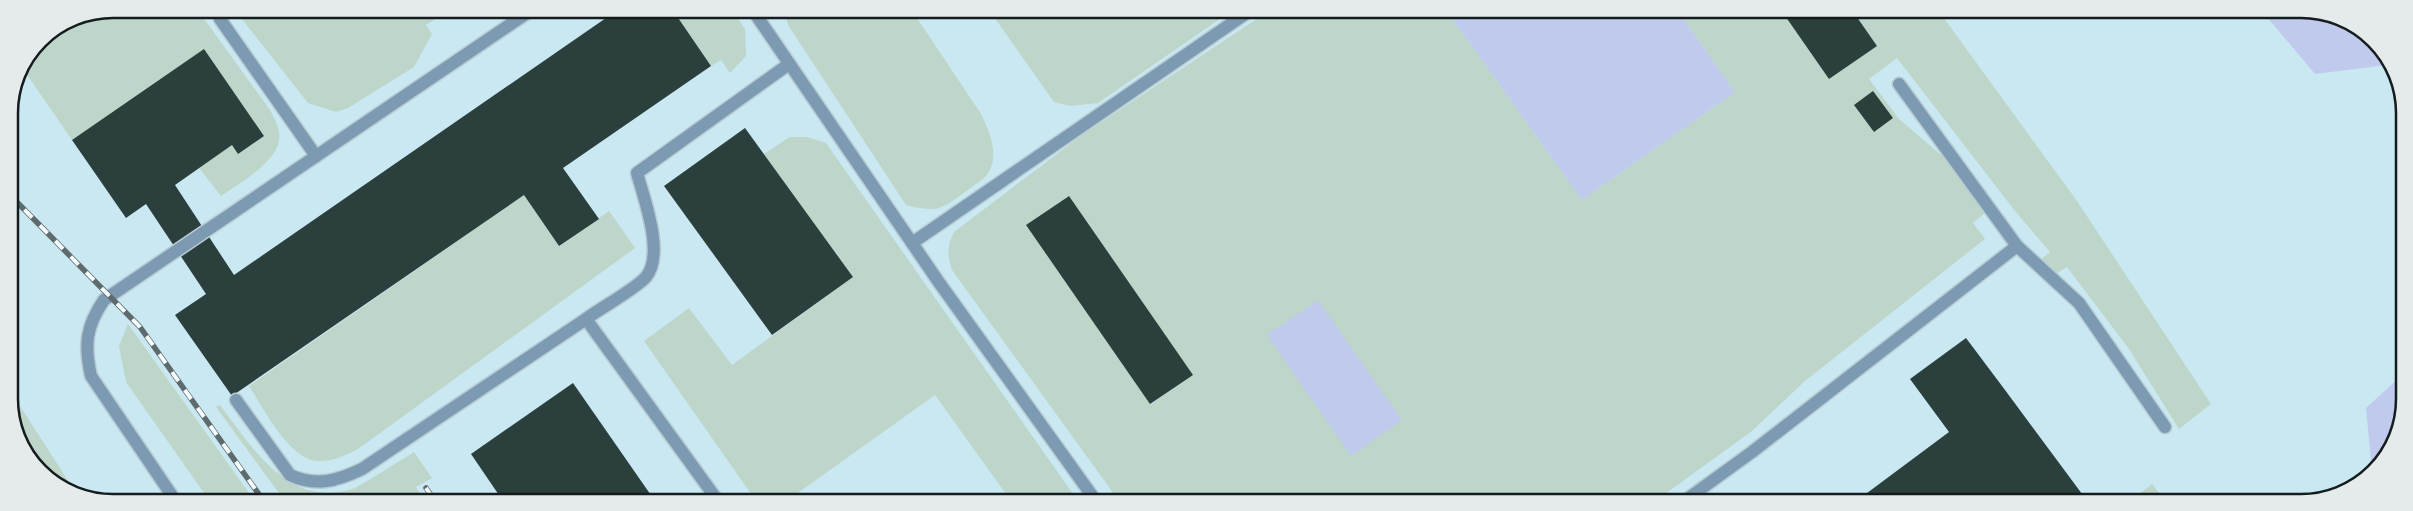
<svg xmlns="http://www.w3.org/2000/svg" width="2413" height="511" font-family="Bitter,serif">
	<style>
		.built { fill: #c9e8f2 }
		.green { fill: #bed5c9; fill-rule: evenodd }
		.water { fill: #c0caec }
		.building { fill: #2b3f3d }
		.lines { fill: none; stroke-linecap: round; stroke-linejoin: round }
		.minor-casing { stroke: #b8cbd2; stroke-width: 15 }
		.minor { stroke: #7d9ab3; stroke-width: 12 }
		.rail-casing { stroke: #5d6a6e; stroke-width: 5.5 }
		.rail { stroke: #f7fcfd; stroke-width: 4; stroke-dasharray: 11; stroke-linecap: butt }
		.rim { fill: none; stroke: #141c1e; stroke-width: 2.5 }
	</style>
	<rect width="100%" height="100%" fill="#dcf2f9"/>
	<path class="built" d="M113,9L2320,11L2374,39L2402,92V418L2369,476L2307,502L93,500L39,472L11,419L9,106L17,73L39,39L73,17Z"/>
	<g class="green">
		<path d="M113,9H197L270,110C275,120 281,130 279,140C277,162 238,184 221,196L199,168L232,145L238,153L264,136L204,50L72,140L21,66L39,39L73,17Z"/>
		<path d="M234,9H431L437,18L426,25L432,34L414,67L348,108L336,112L308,103Z"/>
		<path d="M672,9H731L745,29L746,56L730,73L721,60L711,66Z"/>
		<path d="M784,9H911L981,114C990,132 1002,161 984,178C978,183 971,187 965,192C940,210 937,213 906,205L788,25Z"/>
		<path d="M989,10H1233L1098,103L1070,106L1054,102Z"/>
		<path d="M1270,10H1446L1582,200L1735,92L1677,10H1938L2077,201L2211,404L2179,429L2129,349L2067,267L2054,275L2040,260L2050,252L2015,211L1897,58L1869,79L1899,119L1955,167L1986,212L1973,223L1985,239L1805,381L1752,431L1654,502L1119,501L952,270C947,255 947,246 954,232L1082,135ZM1068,196L1192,375L1151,404L1026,225Z"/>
		<path d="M790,137H807L826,143L1078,501H1011L935,395L795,495L798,501H756L644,341L689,308L732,365L853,277L764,154Z"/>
		<path d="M524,195L559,246L609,211L635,248L358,449C346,455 332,462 318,461C289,460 263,407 249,386Z"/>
		<path d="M128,324L254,500H209L126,382L119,346Z"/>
		<path d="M11,392L74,490L39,472L11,419Z"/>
		<path d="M220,405C253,448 289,511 355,488C375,477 394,464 414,452L432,478L416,487L425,501L284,500L216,407Z"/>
		<path d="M2152,484L2162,497L2156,502H2129Z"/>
	</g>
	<g class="water">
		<path d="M1446,10H1677L1735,92L1582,200Z"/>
		<path d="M2262,11H2320L2374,39L2387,65L2315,74Z"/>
		<path d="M1318,300L1402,420L1351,456L1267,335Z"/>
		<path d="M2402,375V418L2372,471L2366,408Z"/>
	</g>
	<g class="building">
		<path d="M431,9H449L437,18Z"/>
		<path d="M619,9H672L711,66L563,168L599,219L559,246L524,195L232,396L175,315L206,294L146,204L126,218L72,140L204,49L264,136L238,154L232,145L175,185L234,275Z"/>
		<path d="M1781,10H1852L1877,46L1829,79Z"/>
		<path d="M1873,91L1893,118L1874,132L1854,105Z"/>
		<path d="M745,128L853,277L772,335L664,186Z"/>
		<path d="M1069,196L1193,375L1150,404L1026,225Z"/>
		<path d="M1966,338L2005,390L2088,502H1855L1949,432L1910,379Z"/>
		<path d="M573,383L655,501H503L471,454Z"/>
	</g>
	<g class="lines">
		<g class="minor-casing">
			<g id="minor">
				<path d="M752,9L938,281L1096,501"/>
				<path d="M220,19L316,156"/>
				<path d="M912,243L1251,10"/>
				<path d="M2017,246L2079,303L2165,427"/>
				<path d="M586,319C599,309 637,288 646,277C665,254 644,199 637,173L789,64"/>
				<path d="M236,400L290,475C316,487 337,481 362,469L586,319L718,501"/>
				<path d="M175,500L91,376C84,345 86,326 104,300L533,9"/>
				<path d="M1683,502L1752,452L2017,246L1899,84"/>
			</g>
		</g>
		<use href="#minor" class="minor"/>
		<g class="rail-casing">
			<g id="rail">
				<path d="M9,194L140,327L263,500"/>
				<path d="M426,488L435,501"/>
			</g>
		</g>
		<use href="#rail" class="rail"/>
	</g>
	<path d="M0 0H2413V511H0ZM113 18H2301A95 95 0 0 1 2396 113V399A95 95 0 0 1 2301 494H113A95 95 0 0 1 18 399V113A95 95 0 0 1 113 18Z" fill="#e5eaeb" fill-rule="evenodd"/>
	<path class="rim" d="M113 18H2301A95 95 0 0 1 2396 113V399A95 95 0 0 1 2301 494H113A95 95 0 0 1 18 399V113A95 95 0 0 1 113 18Z"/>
</svg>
